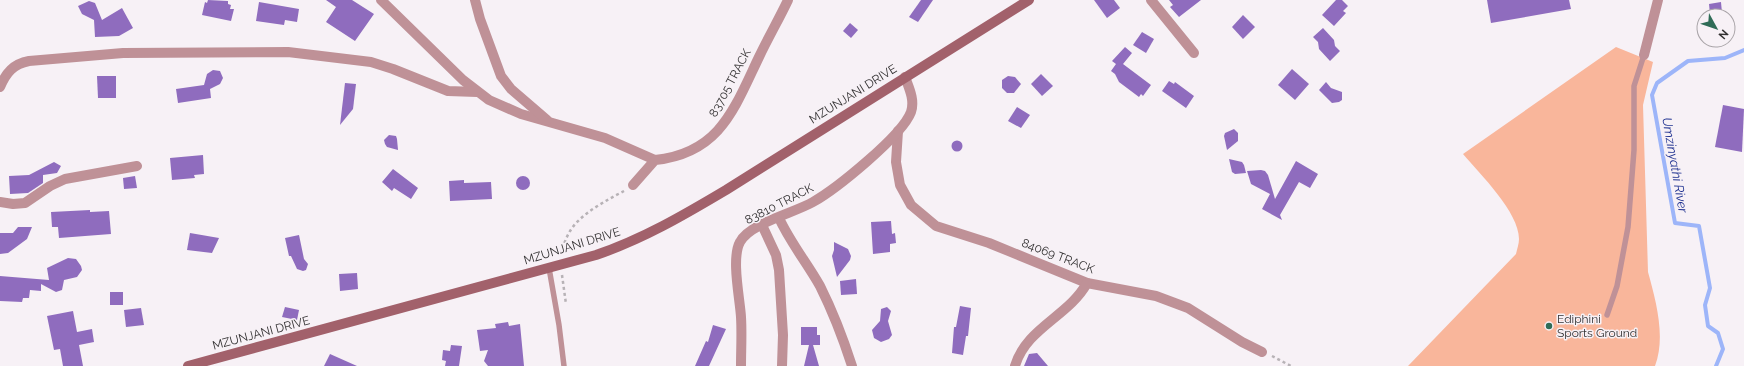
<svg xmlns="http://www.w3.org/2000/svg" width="1744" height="366" font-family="Raleway,sans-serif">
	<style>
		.green { fill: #f9b69b }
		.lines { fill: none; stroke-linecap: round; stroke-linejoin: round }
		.stream { stroke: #9db5f9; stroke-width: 4 }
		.building { fill: #8f6cbe }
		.path { stroke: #b7b2b6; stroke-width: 2.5; stroke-dasharray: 3 3; stroke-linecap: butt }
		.lane { stroke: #bf9197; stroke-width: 5.5 }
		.street { stroke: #bf9197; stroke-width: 10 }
		.secondary { stroke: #a2616b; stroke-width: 10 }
		.poi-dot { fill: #2f6c57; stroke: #f7f1f6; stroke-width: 1.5 }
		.labels { text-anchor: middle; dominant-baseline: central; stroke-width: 3; stroke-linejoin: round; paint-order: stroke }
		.street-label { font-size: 12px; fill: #333132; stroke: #f7f1f6 }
		.poi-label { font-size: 12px; fill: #333132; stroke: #f7f1f6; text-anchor: start }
		.water-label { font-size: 13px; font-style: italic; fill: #213391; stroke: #f7f1f6 }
	</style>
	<rect width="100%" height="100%" fill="#f7f1f6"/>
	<path class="green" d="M1616,47L1653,62L1643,105L1648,272C1656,301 1666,337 1655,366H1408L1516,254C1517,249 1519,244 1519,239C1519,212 1480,174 1463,154Z"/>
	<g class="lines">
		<path class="stream" d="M1716,366L1723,349L1718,333L1708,326L1705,305L1710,288L1699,226L1675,223L1652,95L1657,83L1688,61L1725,58L1744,50"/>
	</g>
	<g class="building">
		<path d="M208,0L228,1V4L231,5L230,9H234L231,21L202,15L205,2L207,3Z"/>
		<path d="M326,0H352L374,14L355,41L326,22L336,7Z"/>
		<path d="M921,0H933L918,22L909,17Z"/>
		<path d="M1094,0H1114L1120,8L1107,18Z"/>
		<path d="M1169,0H1201L1179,17L1170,7L1173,5Z"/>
		<path d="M1336,0H1342L1348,6L1343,11L1346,13L1334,26L1322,15Z"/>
		<path d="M1487,0H1569L1571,9L1491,23Z"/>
		<path d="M89,1L95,3L102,20L122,8L133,28L119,36L95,37L94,20L82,14L78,6Z"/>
		<path d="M259,2L299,9L297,22L285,20L284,25L256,21Z"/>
		<path d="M1721,2L1722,13L1710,14L1709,4Z"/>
		<path d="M1243,15L1255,27L1243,39L1232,27Z"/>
		<path d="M850,23L858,30L851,38L843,31Z"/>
		<path d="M1323,28L1334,40L1335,46L1340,51L1330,61L1319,49L1318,42L1313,37Z"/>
		<path d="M1142,32L1154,39L1146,53L1133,45Z"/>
		<path d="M1125,47L1132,53L1123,64L1151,85L1143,96L1141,94L1139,97L1119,82L1115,74L1111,71L1116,64L1112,61Z"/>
		<path d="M1292,69L1309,84L1295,100L1278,85Z"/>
		<path d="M213,70L220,71L223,78L220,84L210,89L211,98L178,103L176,89L204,85L207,74Z"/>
		<path d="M1041,74L1053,86L1042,96L1031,84Z"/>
		<path d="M97,76H116V98H98Z"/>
		<path d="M1008,76L1015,77L1021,84L1014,93H1007L1002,88V80Z"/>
		<path d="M1169,81L1174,84L1175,82L1194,96L1186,108L1162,91Z"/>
		<path d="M1326,82L1331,88L1342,92V100L1339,102L1332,103L1319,90Z"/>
		<path d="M345,83L356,84L353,109L340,125Z"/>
		<path d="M1723,105L1744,109L1742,152L1715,147Z"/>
		<path d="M1017,107L1030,115L1021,128L1008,121Z"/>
		<path d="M1234,129L1238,133V141L1227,150L1224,136L1225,133Z"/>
		<path d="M389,135L396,136L397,139L398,150L387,147L385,144L384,140Z"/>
		<circle cx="957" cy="146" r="5.5"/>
		<path d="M203,155L204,174L194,175L195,178L172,180L170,158Z"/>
		<path d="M1229,159L1242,162L1244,165L1246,173L1235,174L1232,172Z"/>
		<path d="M1296,161L1318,174L1310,188L1299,182L1280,215L1282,220L1262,209L1270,194L1251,184L1247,171L1261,170L1265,171L1268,175L1275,199Z"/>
		<path d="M54,162L61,166L57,173L43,175V183L28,193L10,194L9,176L29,175Z"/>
		<path d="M393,169L418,188L411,199L394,188L392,191L382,182Z"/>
		<circle cx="523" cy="183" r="7"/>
		<path d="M135,176L137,188L124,189L123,178Z"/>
		<path d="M464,180V183L491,182L492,199L450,201L449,181Z"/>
		<path d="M90,210V212L109,211L111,234L59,238L58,227H52L51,212Z"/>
		<path d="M891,221L892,234L895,233L896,243L890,244V252L873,254L871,222Z"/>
		<path d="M18,227H32L27,239L8,253L0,254V233H13Z"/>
		<path d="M190,233L219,238L212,253L187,250Z"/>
		<path d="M299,235L304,259L308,264L306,270L303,271L297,269L291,256H289L285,238Z"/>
		<path d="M834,242L848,249L851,256L850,260L837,277L832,256L834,250Z"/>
		<path d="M68,258L76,259L81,266L82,270L77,277L64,280L62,290L56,292L41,284V291L30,290L29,298H23L22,302L0,301V276L49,280L47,268Z"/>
		<path d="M357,273L358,289L340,291L339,274Z"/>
		<path d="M856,279L857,294L841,295L840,281Z"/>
		<rect x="110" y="292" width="13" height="13"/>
		<path d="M960,306L971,308L968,336H966L963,355L952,353L954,327H956Z"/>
		<path d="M285,307L299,310L297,320L282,317Z"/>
		<path d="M887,307L891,311L888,321L892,335L889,339L881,342L874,338L872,330L880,321L881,309Z"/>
		<path d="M141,308L144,325L126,327L124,310Z"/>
		<path d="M73,311L77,332L92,329L94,342L79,345L83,366H63L60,349L54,350L47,316Z"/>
		<path d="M508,322L509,326L520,324L524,366H488L484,361L488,350L480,351L477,330L496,328L495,324Z"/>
		<path d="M713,325L726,329L709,366H695L706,341L708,342Z"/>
		<path d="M801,327H817V335H820V345H813L819,366H804L809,345H801Z"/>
		<path d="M451,345L462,346L459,366H445L446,361L442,360L443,350L450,351Z"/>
		<path d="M1037,353L1048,366H1024L1029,354Z"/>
		<path d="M330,354L357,366H324Z"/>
	</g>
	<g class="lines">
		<g class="path">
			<path d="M560,254C563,247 565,240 569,233C578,215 607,200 624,191"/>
			<path d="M562,275L566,304"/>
			<path d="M1272,356L1291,366"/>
		</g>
		<g class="lane">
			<path d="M549,268L559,325L564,366"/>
			<path d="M1607,315L1617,286L1628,227L1634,150V86L1644,55"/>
		</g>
		<g class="street">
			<path d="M381,0L463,80L489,100L521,114L605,138L655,160"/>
			<path d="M475,0L480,19L501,76L511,89L547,120"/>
			<path d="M1151,0L1194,53"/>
			<path d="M1644,55L1658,0"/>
			<path d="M0,87C6,73 13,64 29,61L123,53L288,52L371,62L393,69L448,91L477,92"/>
			<path d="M898,131L896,162L900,185L911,205L936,226L989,243L1087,283L1156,296L1188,308L1242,342L1262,352"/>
			<path d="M633,185L655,160C720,153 734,109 759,57C768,38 779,19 788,0"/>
			<path d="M0,202L13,204L25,203L50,186L65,179L137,166"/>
			<path d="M779,218C790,242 807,263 820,286C833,312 843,338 852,366"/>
			<path d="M762,225L776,255L779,270L783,335L782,366"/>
			<path d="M741,366C741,350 742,334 741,317C740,299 731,258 740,242C750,223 794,213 813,202C836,189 902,136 911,112C915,100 909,88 905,77"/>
			<path d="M1015,366C1026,328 1069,316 1087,283"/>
		</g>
		<path class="secondary" d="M188,366L596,255C643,239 684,215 726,190L1029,0"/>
	</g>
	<circle class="poi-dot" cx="1549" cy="326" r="4"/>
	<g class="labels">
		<g class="street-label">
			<text transform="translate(730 83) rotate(-62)">83705 TRACK</text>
			<text transform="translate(853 94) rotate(-32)">MZUNJANI DRIVE</text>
			<text transform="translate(779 204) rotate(-27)">83810 TRACK</text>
			<text transform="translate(572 246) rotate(-17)">MZUNJANI DRIVE</text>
			<text transform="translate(1058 256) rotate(21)">84069 TRACK</text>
			<text transform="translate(261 333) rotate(-15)">MZUNJANI DRIVE</text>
		</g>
		<g class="poi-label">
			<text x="1557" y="319">Ediphini<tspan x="1557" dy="14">Sports Ground</tspan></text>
		</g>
		<g class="water-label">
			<text transform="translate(1675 165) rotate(80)">Umzinyathi River</text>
		</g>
	</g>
	<g transform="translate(1716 28) rotate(130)"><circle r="19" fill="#f7f1f6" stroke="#a9a4a8"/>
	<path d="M0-3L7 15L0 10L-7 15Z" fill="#2f6c57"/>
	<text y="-6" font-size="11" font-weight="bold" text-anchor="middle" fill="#333132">N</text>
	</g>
</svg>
